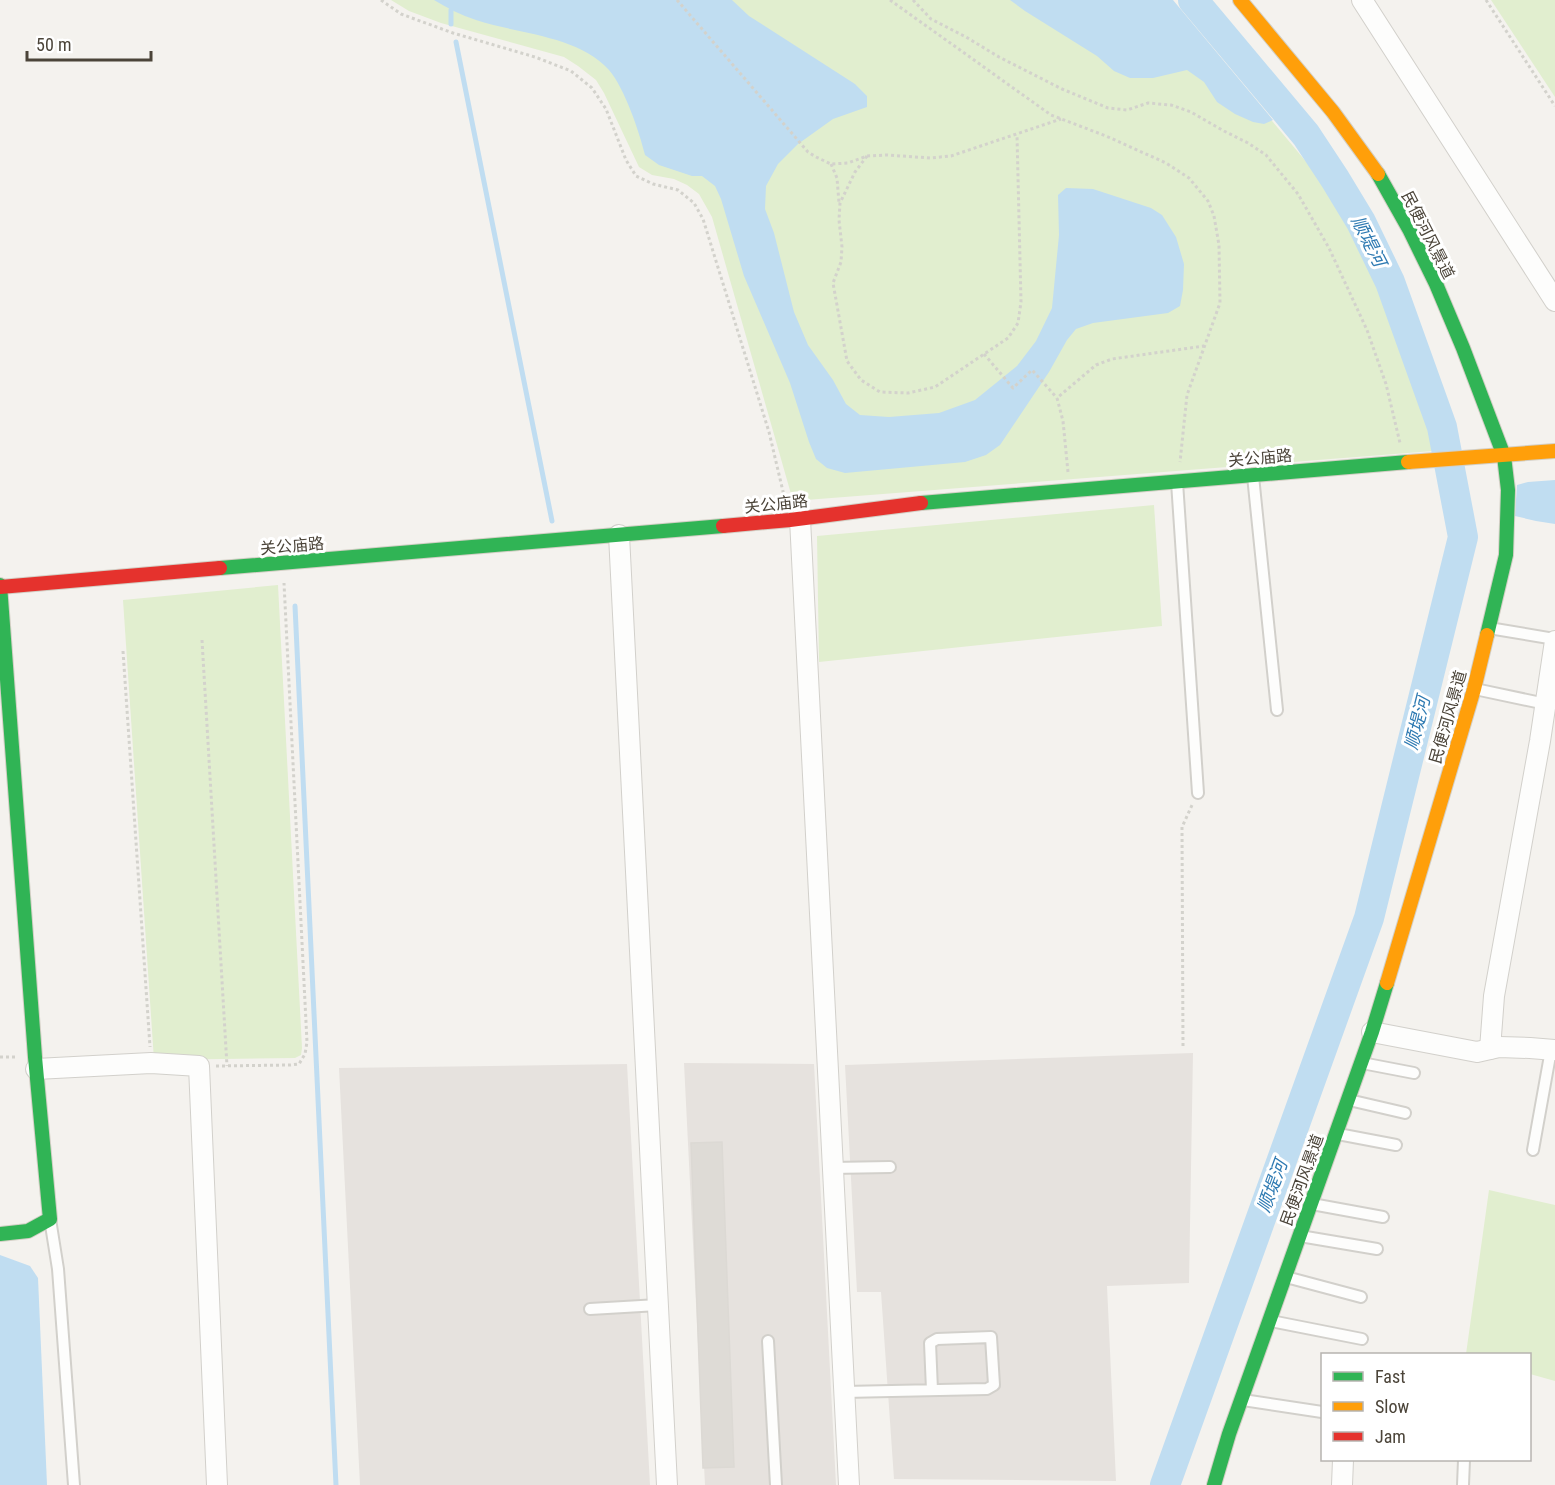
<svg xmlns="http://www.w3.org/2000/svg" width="1555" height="1485" font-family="'Roboto Condensed','Noto Sans SC',sans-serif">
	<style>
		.industrial { fill: #e6e2de }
		.green { fill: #e1eecf }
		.water { fill: #c0ddf1 }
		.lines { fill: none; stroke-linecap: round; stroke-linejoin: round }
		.stream { stroke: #c0ddf1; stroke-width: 5 }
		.river { stroke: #c0ddf1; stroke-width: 30 }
		.building { fill: #dedbd6; stroke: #dcd9d4; stroke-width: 1.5 }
		.lane-casing { stroke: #d2d0cb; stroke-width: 14 }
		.street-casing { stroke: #d2d0cb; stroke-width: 22 }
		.fast-casing { stroke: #d3cfc5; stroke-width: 16 }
		.slow-casing { stroke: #d3cfc5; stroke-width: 16 }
		.jam-casing { stroke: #d3cfc5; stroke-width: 16 }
		.path { stroke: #d3d2cc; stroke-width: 3; stroke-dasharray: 3 3; stroke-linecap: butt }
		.lane { stroke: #fdfdfc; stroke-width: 10 }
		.street { stroke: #fdfdfc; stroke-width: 20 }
		.fast { stroke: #30b455; stroke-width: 14 }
		.slow { stroke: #ff9f0a; stroke-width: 14 }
		.jam { stroke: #e5322d; stroke-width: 14 }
		.labels { text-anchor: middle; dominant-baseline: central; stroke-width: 6; stroke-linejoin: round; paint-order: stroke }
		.street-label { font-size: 16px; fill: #4b4439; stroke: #fff }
		.water-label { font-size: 18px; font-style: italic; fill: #2e7ab2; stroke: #fff }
	</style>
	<rect width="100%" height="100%" fill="#f4f2ee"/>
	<g class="industrial">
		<path d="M1193,1053L1189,1283L1107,1286L1116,1481L894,1479L881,1292H857L845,1065Z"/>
		<path d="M684,1063L814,1064L836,1485H705Z"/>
		<path d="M627,1064L650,1485H360L339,1068Z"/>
	</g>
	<g class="green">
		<path d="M391,0H1171L1318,176L1349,229L1378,288L1417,385L1431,430L1433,451L793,501L712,217L699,194L687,185L674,179L652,175L639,167L604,93L596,80L578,66L564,57L441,23L409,11Z"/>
		<path d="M1491,0H1555V97Z"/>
		<path d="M1154,505L1162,626L819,662L817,536Z"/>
		<path d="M278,585L302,1048L301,1055L295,1058L154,1060L123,600Z"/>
		<path d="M1489,1190L1555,1205V1381L1530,1374V1354H1466Z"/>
	</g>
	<g class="water">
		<path d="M434,0H732L749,16L855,84L867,96V107L833,119L798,144L778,164L766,186L765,209L774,233L794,312L808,345L833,380L846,404L860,415L889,417L939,413L975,400L1017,366L1036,341L1052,308L1059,235L1058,195L1066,188L1093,189L1151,208L1162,215L1176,237L1184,264L1183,290L1180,306L1168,313L1093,323L1076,329L1067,340L1049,372L1000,445L986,455L965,462L845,473L827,468L816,459L809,442L790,383L744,276L721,199L715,186L702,176H692L659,165L645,155C639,131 625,89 609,70C578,35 517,34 476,20C461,15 447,8 434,0Z"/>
		<path d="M1010,0H1173L1273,120L1264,124L1253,122L1235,114L1217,102L1204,82L1187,70L1153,78H1130L1114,71L1097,56L1025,11Z"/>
		<path d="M1555,480V524L1536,521L1515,516L1517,485L1528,482Z"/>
		<path d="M0,1255L30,1266L38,1278L47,1485H0Z"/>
	</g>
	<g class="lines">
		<g class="stream">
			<path d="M451,10V24"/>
			<path d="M456,42L552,521"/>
			<path d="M295,606L336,1485"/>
		</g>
		<path class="river" d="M1165,1485L1369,918L1463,537L1442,427L1390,282L1361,222L1335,179L1306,135L1193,0"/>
	</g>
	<path class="building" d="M722,1142L734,1467L703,1468L691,1143Z"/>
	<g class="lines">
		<g class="lane-casing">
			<g id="lane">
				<path d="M1253,476L1277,710"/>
				<path d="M1177,482L1198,793"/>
				<path d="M1489,628L1555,639"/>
				<path d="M1475,689L1546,704"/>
				<path d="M1362,1063L1414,1073"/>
				<path d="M1349,1100L1405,1113"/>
				<path d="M1338,1134L1396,1145"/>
				<path d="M1533,1150L1551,1050"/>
				<path d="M832,1168L890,1167"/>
				<path d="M1312,1204L1383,1217"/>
				<path d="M50,1219L58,1269L74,1485"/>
				<path d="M1300,1236L1377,1249"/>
				<path d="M1286,1277L1361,1297"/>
				<path d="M590,1309L658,1305"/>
				<path d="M1271,1321L1362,1339"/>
				<path d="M768,1341L776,1485"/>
				<path d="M844,1392L987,1389L994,1385L991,1337L937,1339L930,1343L932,1390"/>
				<path d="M1243,1400L1322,1412"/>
				<path d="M1463,1485L1464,1460"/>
			</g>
		</g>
		<g class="street-casing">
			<g id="street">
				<path d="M1362,0L1555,301"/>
				<path d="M800,519L849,1485"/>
				<path d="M619,535L667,1485"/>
				<path d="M1372,1032L1477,1052L1499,1047L1530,1048L1555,1050"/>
				<path d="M1490,1049L1494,996L1540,741L1555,641"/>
				<path d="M36,1069L151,1063L199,1066L217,1485"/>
				<path d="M1342,1485L1343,1460"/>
			</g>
		</g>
		<g class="fast-casing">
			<g id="fast">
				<path d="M1378,174L1409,229L1436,284L1463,348L1504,456L1508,490L1506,555L1487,635"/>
				<path d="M921,503L1408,462"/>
				<path d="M220,568L723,526"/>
				<path d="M0,585L35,1057L50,1219L28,1231L0,1234"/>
				<path d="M1214,1485L1229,1434L1372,1032L1387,983"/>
			</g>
		</g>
		<g class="slow-casing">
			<g id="slow">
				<path d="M1240,0L1333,112L1378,174"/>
				<path d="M1408,462L1555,451"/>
				<path d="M1387,983L1474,689L1487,635"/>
			</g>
		</g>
		<g class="jam-casing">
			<g id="jam">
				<path d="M723,526L790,520L921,503"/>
				<path d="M0,587L220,568"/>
			</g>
		</g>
		<g class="path">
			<path d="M381,0L401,14L453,33L535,57L571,71L592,88L606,109L626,160L636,176L653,184L678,190L694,203L703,219L769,432L785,500"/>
			<path d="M677,0L808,152L816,157L831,164L848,163L867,156L887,155L930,158L951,156L1061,119"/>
			<path d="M890,0L1051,115L1106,136L1166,163L1189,178L1208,201L1214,216L1219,245L1220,303L1187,395L1180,462"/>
			<path d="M913,0L931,19L966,37L999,57L1062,89L1108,108L1127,110L1148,103L1171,105L1191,112L1224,131L1248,143L1266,155L1298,194L1329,248L1367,330L1386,384L1400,443"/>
			<path d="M1486,0L1555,106"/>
			<path d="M867,156L855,172L840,203L839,220L842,247L841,262L833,283L847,361L861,380L880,392L908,393L935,387L1008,338L1018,323L1021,302L1017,135"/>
			<path d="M831,164L837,178L839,203"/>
			<path d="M984,354L1013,388L1032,370L1057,398"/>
			<path d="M1068,472L1063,421L1057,398L1096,365L1112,359L1204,346"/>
			<path d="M202,640L227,1066"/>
			<path d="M123,651L150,1047"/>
			<path d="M1183,1046L1182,827L1193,803"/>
			<path d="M0,1057H15"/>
			<path d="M216,1066L290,1065L299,1064L305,1054L307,1042L284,583"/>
		</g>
		<use href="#lane" class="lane"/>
		<use href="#street" class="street"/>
		<use href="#fast" class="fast"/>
		<use href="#slow" class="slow"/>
		<use href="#jam" class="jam"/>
	</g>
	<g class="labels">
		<g class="street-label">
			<text transform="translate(1428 235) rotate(63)">民便河风景道</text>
			<text transform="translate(1260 458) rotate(-5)">关公庙路</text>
			<text transform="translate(776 504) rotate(-6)">关公庙路</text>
			<text transform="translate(292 546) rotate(-5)">关公庙路</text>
			<text transform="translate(1448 717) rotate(-74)">民便河风景道</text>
			<text transform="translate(1302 1180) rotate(-70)">民便河风景道</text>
		</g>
		<g class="water-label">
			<text transform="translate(1369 241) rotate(63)">顺堤河</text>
			<text transform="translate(1417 723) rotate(-76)">顺堤河</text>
			<text transform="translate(1272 1186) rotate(-70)">顺堤河</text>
		</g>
	</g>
	<rect x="1321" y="1353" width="210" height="108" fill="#ffffff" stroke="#b7b4b0" stroke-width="1.5"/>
	<rect x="1333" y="1372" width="30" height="9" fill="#30b455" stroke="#b7b4b0" stroke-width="1.5"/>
	<text x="1375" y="1383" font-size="18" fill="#4b4439">Fast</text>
	<rect x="1333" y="1402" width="30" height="9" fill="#ff9f0a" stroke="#b7b4b0" stroke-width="1.5"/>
	<text x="1375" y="1413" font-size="18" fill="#4b4439">Slow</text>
	<rect x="1333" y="1432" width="30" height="9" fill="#e5322d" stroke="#b7b4b0" stroke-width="1.5"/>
	<text x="1375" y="1443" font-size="18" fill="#4b4439">Jam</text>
	<path d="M27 51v9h124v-9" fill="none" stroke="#4b4439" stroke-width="3"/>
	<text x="36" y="51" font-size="18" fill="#4b4439" stroke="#ffffff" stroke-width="4.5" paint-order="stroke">50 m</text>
</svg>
